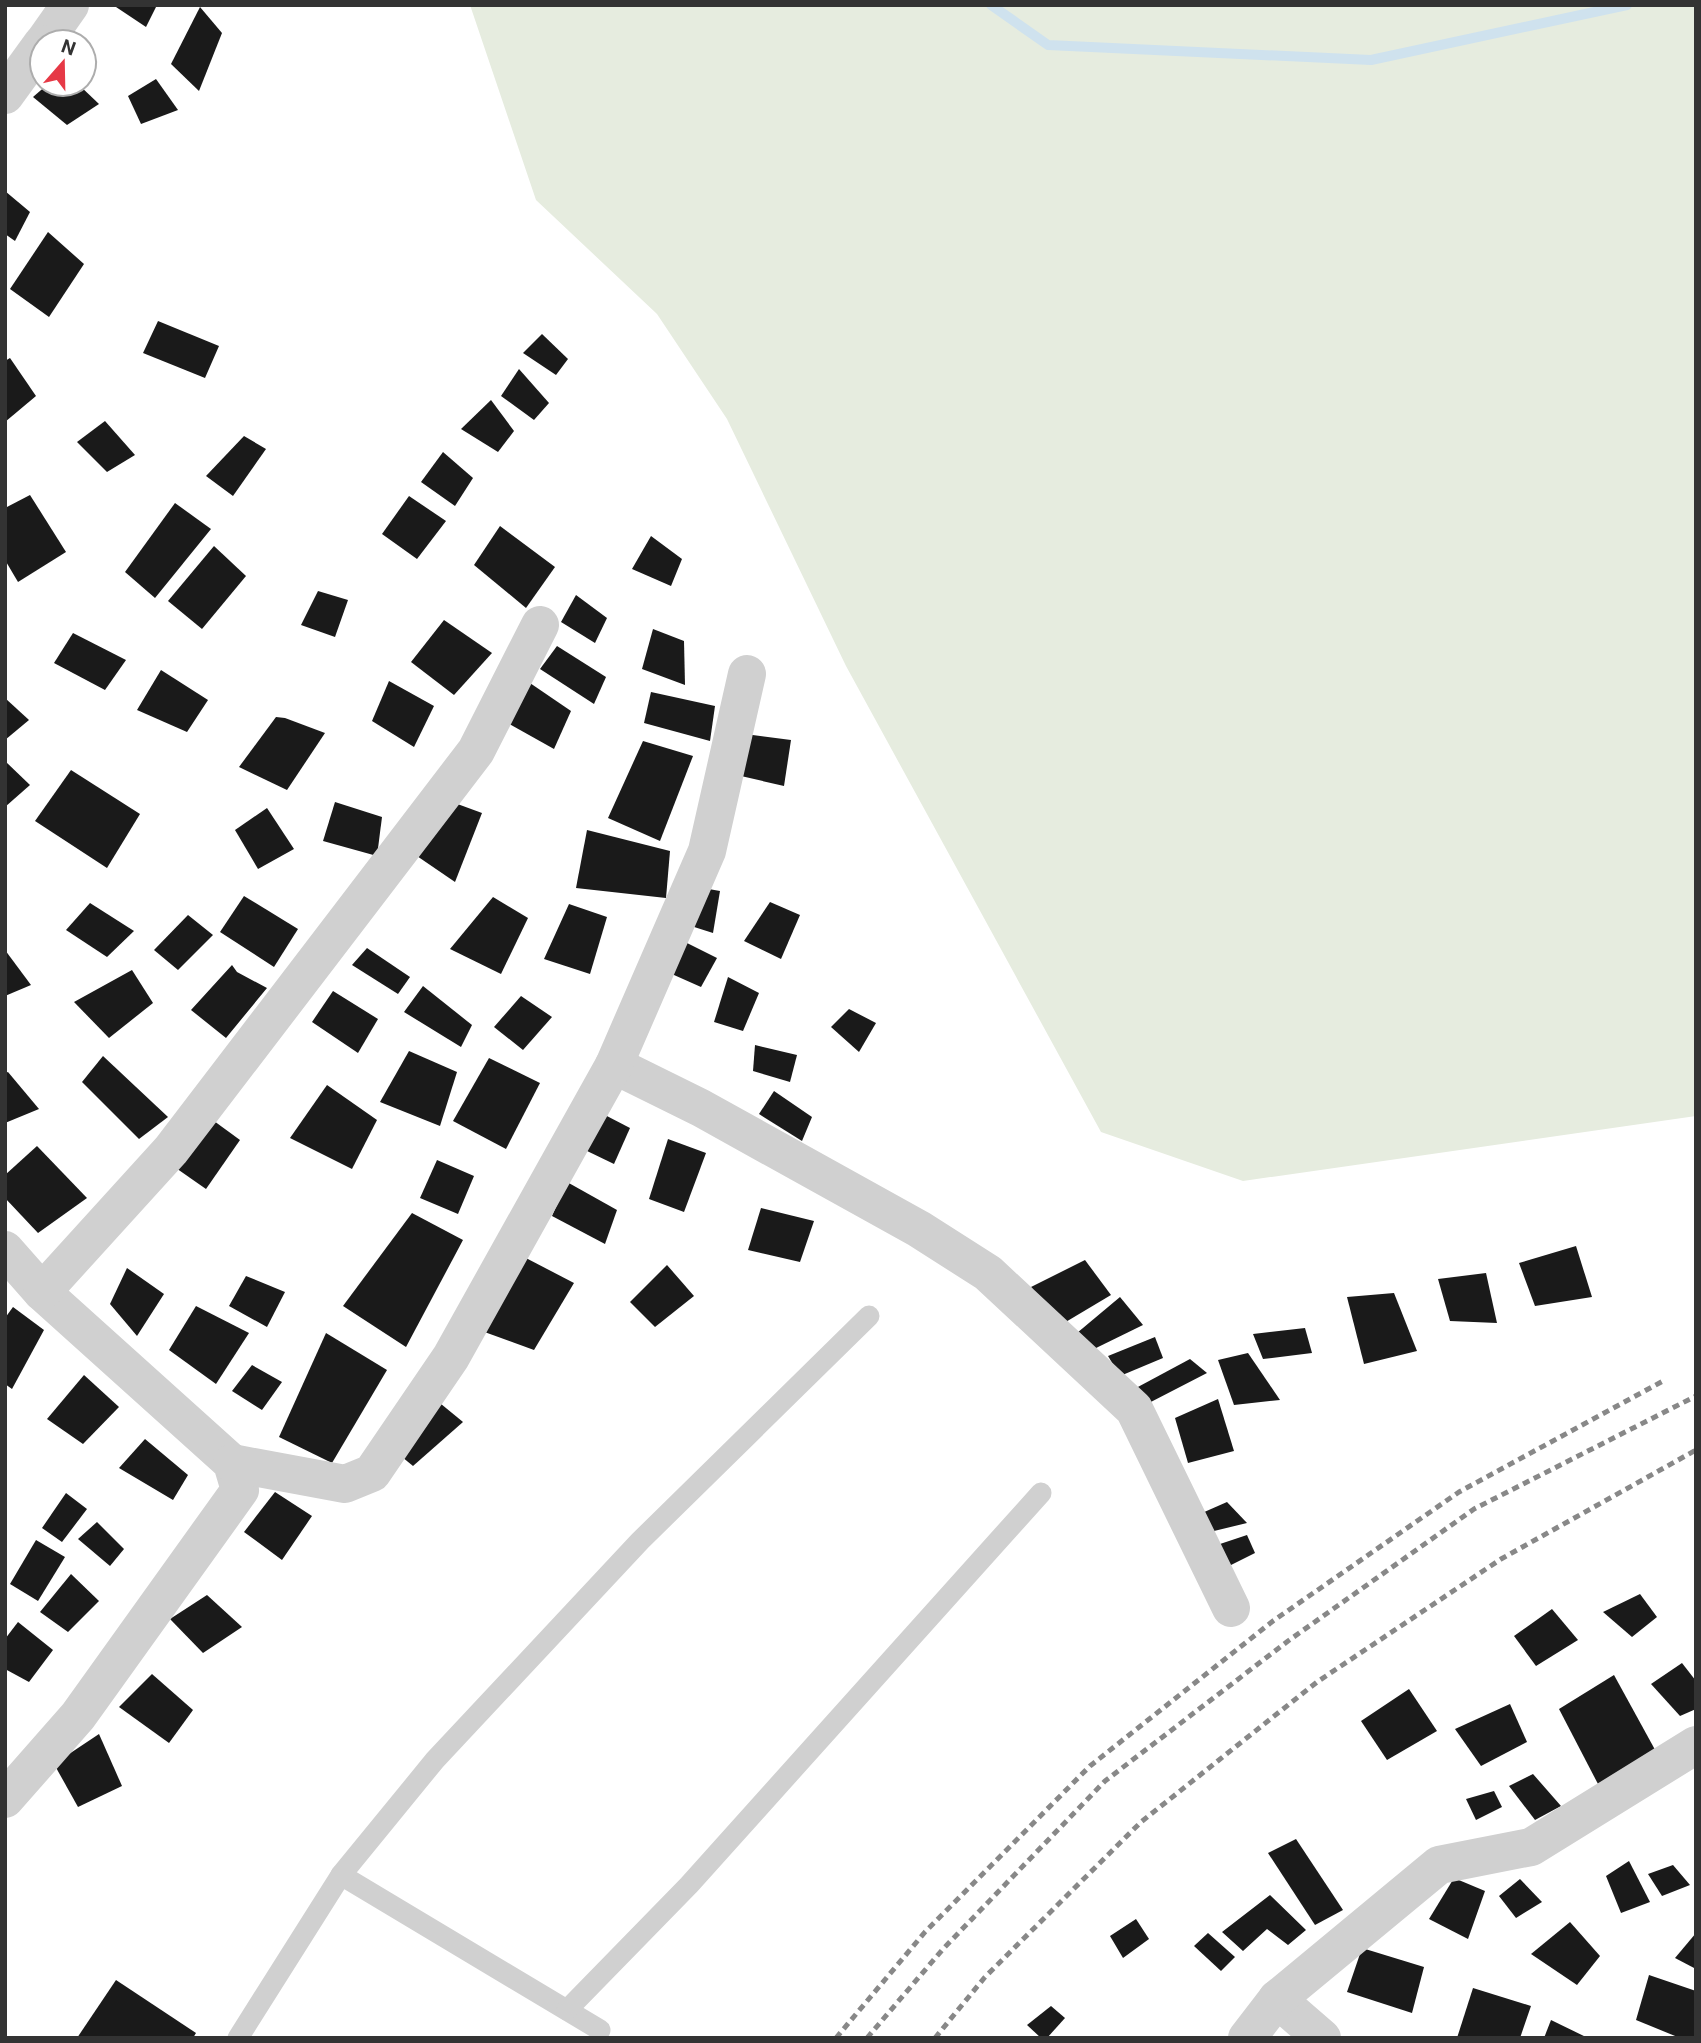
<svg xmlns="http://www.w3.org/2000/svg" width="1701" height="2043" font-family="Roboto,sans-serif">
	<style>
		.green { fill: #e6ecdf }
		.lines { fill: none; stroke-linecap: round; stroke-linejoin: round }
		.stream { stroke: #cfe2ee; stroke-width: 10 }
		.building { fill: #1a1a1a }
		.lane { stroke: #d0d0d0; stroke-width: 21 }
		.street { stroke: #d0d0d0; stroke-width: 38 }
		.rail { stroke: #888; stroke-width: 5; stroke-dasharray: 7 5; stroke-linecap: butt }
	</style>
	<rect width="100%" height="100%" fill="#fff"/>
	<path class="green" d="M470,5H1696V1116L1243,1181L1101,1132L846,666L727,419L657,314L536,200Z"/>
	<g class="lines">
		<path class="stream" d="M991,5L1048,45L1371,60L1627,5"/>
	</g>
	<g class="building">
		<path d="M113,5H157L146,27Z"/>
		<path d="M200,7L222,33L199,91L171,64Z"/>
		<path d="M156,79L178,110L141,124L128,96Z"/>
		<path d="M48,84H78L99,104L67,125L33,97Z"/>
		<path d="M5,191L30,212L15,241L5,234Z"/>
		<path d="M48,232L84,264L49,317L10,289Z"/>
		<path d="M158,321L219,346L205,378L143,353Z"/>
		<path d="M542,334L568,359L556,375L523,353Z"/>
		<path d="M10,358L36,396L5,422V361Z"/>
		<path d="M519,369L549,403L534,420L501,396Z"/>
		<path d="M491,400L514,431L498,452L461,429Z"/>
		<path d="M105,421L135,455L107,472L77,442Z"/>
		<path d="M244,436L266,449L233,496L206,476Z"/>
		<path d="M443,452L473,478L455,506L421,482Z"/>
		<path d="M30,495L66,552L18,582L5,560V508Z"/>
		<path d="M409,496L446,521L417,559L382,534Z"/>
		<path d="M175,503L211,529L155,598L125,572Z"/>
		<path d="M500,526L555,567L526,608L474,565Z"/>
		<path d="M651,536L682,559L671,586L632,569Z"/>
		<path d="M214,546L246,576L202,629L168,601Z"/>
		<path d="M318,591L348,600L335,637L301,625Z"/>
		<path d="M576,595L607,618L595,643L561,622Z"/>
		<path d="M444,620L492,653L454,695L411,662Z"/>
		<path d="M653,629L684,641L685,685L642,669Z"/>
		<path d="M73,633L126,660L105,690L54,663Z"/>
		<path d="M557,646L606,677L594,704L540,669Z"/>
		<path d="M161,670L208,700L187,732L137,710Z"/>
		<path d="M389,681L434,706L414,747L372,721Z"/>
		<path d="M527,681L571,711L554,749L504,721Z"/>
		<path d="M651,692L715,706L710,741L644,723Z"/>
		<path d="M5,698L29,720L5,740Z"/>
		<path d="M276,717L285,718L325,733L287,790L239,767Z"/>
		<path d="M745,734L791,740L784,786L741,776Z"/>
		<path d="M643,741L693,756L660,841L608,818Z"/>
		<path d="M5,761L30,785L5,807Z"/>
		<path d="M71,770L140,814L107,868L35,821Z"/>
		<path d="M335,802L382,817L377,856L323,841Z"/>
		<path d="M452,802L482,813L455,882L414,854Z"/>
		<path d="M267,808L294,849L258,869L235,830Z"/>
		<path d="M587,830L670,851L666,898L576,888Z"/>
		<path d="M703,888L720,891L713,933L691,926Z"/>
		<path d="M244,896L298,929L274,967L220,932Z"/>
		<path d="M493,897L528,918L501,974L450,949Z"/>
		<path d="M770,902L800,915L781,959L744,941Z"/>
		<path d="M90,903L134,931L107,957L66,930Z"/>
		<path d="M569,904L607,917L590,974L544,959Z"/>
		<path d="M188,915L213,935L178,970L154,950Z"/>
		<path d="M679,939L717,958L701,987L665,971Z"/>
		<path d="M367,948L410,977L398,994L352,965Z"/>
		<path d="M5,950L31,985L5,996Z"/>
		<path d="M232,965L237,972L267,988L226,1038L191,1010Z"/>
		<path d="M132,970L153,1003L109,1038L74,1002Z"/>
		<path d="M728,977L759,993L743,1031L714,1022Z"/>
		<path d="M423,986L472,1025L461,1047L404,1012Z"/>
		<path d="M333,991L378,1019L358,1053L312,1022Z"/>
		<path d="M521,996L552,1017L523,1050L494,1027Z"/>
		<path d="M849,1009L876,1023L859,1052L831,1027Z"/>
		<path d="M755,1045L797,1055L790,1082L753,1071Z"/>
		<path d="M409,1051L457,1072L440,1126L380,1102Z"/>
		<path d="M103,1056L168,1117L139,1139L82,1082Z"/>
		<path d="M489,1058L540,1083L506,1149L453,1121Z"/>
		<path d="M8,1072L39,1109L5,1123V1073Z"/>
		<path d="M327,1085L377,1120L352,1169L290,1138Z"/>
		<path d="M774,1091L812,1117L802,1141L759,1114Z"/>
		<path d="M603,1114L630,1128L614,1164L585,1150Z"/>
		<path d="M214,1121L240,1140L206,1189L173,1166Z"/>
		<path d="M668,1139L706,1153L684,1212L649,1199Z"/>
		<path d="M37,1146L87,1198L38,1233L5,1198V1175Z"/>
		<path d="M437,1160L474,1176L458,1214L420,1198Z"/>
		<path d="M567,1182L617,1210L605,1244L552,1216Z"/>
		<path d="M761,1208L814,1221L800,1262L748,1250Z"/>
		<path d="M412,1213L463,1240L406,1347L343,1306Z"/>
		<path d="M1576,1246L1592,1297L1535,1306L1519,1263Z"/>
		<path d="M524,1257L574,1283L534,1350L479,1330Z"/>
		<path d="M1085,1260L1111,1295L1059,1326L1031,1287Z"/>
		<path d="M667,1265L694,1296L655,1327L630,1302Z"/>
		<path d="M127,1268L164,1294L137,1336L110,1304Z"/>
		<path d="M1486,1273L1497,1323L1450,1321L1438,1279Z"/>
		<path d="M246,1276L285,1292L267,1327L229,1306Z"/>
		<path d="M1394,1293L1417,1351L1364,1364L1347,1297Z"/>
		<path d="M1120,1297L1143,1325L1094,1349L1077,1333Z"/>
		<path d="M196,1306L249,1333L216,1384L169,1350Z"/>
		<path d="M13,1307L44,1330L12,1389L5,1384V1318Z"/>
		<path d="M1305,1328L1312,1353L1263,1359L1253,1334Z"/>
		<path d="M326,1333L387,1370L332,1463L279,1437Z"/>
		<path d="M1155,1337L1163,1358L1120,1376L1108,1356Z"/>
		<path d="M1248,1353L1280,1400L1234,1405L1218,1360Z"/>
		<path d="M1190,1359L1207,1373L1145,1405L1136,1388Z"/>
		<path d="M252,1365L282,1382L262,1410L232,1391Z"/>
		<path d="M84,1375L119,1407L83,1444L47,1419Z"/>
		<path d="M435,1399L463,1422L413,1466L396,1452Z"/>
		<path d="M1218,1399L1234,1451L1188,1463L1175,1418Z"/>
		<path d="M145,1439L188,1475L173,1500L119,1468Z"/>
		<path d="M275,1492L312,1516L282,1560L244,1532Z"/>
		<path d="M66,1493L87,1509L62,1542L42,1528Z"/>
		<path d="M1227,1502L1247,1523L1214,1531L1202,1513Z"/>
		<path d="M97,1522L124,1549L110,1566L78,1539Z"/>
		<path d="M1247,1535L1255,1553L1227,1567L1214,1546Z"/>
		<path d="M36,1540L65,1557L38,1601L10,1584Z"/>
		<path d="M71,1574L99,1601L68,1632L40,1612Z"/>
		<path d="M1640,1594L1657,1617L1632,1637L1603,1612Z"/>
		<path d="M207,1595L242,1627L203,1653L170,1619Z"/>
		<path d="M1552,1609L1578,1640L1536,1666L1514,1636Z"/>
		<path d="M18,1622L53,1650L29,1682L5,1669V1639Z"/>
		<path d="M1682,1663L1696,1681V1709L1680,1716L1651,1684Z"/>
		<path d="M152,1674L193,1710L169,1743L119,1707Z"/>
		<path d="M1614,1675L1659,1757L1598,1784L1559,1709Z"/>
		<path d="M1409,1689L1437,1731L1387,1760L1361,1721Z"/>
		<path d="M1510,1704L1527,1742L1481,1766L1455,1729Z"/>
		<path d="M99,1734L122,1786L78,1807L54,1764Z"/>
		<path d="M1533,1774L1561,1806L1535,1820L1509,1786Z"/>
		<path d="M1494,1791L1502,1807L1476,1820L1466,1799Z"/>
		<path d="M1296,1839L1343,1910L1315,1925L1268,1853Z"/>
		<path d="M1629,1861L1650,1902L1621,1913L1606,1876Z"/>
		<path d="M1673,1865L1690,1885L1662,1896L1648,1874Z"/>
		<path d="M1454,1878L1485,1891L1468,1939L1429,1919Z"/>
		<path d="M1520,1879L1542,1902L1516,1918L1499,1896Z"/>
		<path d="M1270,1895L1306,1930L1288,1945L1267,1929L1243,1951L1222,1932Z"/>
		<path d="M1136,1919L1149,1939L1123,1958L1110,1936Z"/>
		<path d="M1570,1922L1600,1956L1577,1985L1531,1954Z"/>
		<path d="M1208,1933L1235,1957L1221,1971L1194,1946Z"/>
		<path d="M1696,1933V1969L1675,1958Z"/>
		<path d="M1362,1948L1424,1967L1412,2013L1347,1992Z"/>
		<path d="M1649,1975L1696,1991V2038H1680L1636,2020Z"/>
		<path d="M116,1980L196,2033L193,2038H77Z"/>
		<path d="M1473,1988L1531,2006L1520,2038H1457Z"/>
		<path d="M1051,2006L1065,2018L1047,2038H1041L1027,2025Z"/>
		<path d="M1551,2020L1588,2038H1544Z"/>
	</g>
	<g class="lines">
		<g class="lane">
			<path d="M341,1875L600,2030"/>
			<path d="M567,2010L689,1885L1041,1493"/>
			<path d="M238,2038L341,1875L435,1760L640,1541L869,1316"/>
		</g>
		<g class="street">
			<path d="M44,42L70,5"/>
			<path d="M5,95L42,44"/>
			<path d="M614,1065L701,1108L919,1229L988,1273L1134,1409L1231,1608"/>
			<path d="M5,1250L42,1292L232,1463L240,1490L78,1716L5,1799"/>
			<path d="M42,1292L171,1150L476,751L540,625"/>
			<path d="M232,1463L345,1484L372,1473L451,1357L614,1065L707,851L747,674"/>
			<path d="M1277,1999L1322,2038"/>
			<path d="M1247,2038L1277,1999L1439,1865L1531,1847L1696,1745"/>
		</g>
		<g class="rail">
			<path d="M836,2038L925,1932L1090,1766L1273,1621L1459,1492L1663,1381"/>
			<path d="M867,2038L943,1949L1105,1781L1288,1641L1474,1509L1696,1396"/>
			<path d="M935,2038L985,1977L1141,1822L1317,1682L1501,1559L1696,1450"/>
		</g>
	</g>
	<rect width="1701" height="2043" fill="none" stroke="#333333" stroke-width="14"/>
	<g transform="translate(63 63) rotate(20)"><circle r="33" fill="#ffffff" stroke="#adadad" stroke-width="2"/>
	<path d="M0-5L12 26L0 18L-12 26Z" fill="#e63946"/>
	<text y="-10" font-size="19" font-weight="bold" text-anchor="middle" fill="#333333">N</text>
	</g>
</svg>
